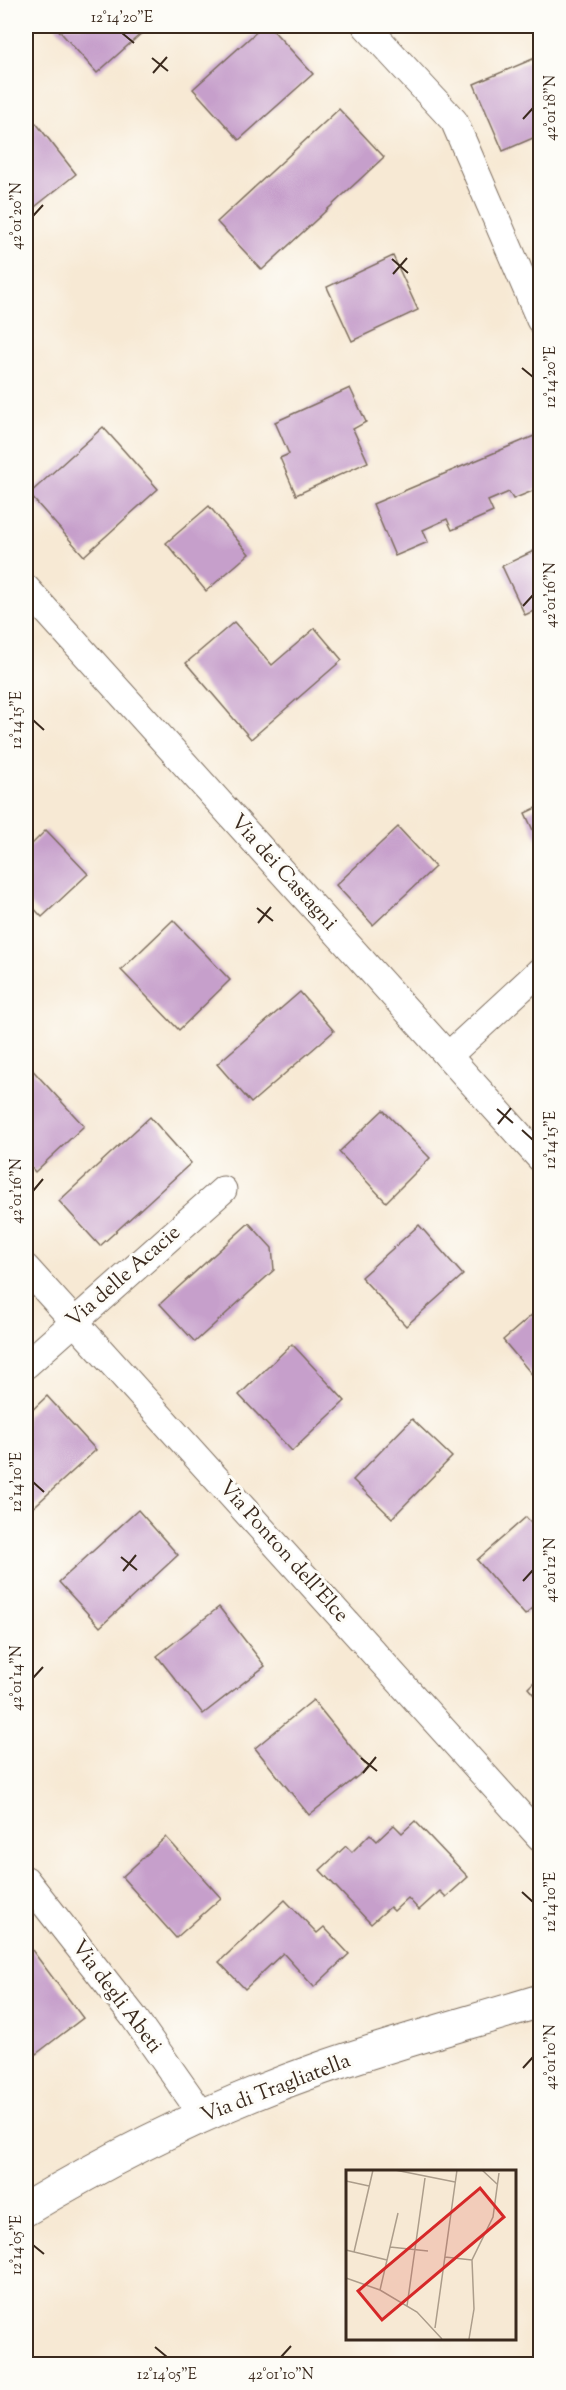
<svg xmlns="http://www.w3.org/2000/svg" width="566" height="2390" font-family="'Sorts Mill Goudy',serif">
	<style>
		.building { fill: #c69fcb }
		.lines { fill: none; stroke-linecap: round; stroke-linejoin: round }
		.minor-casing { stroke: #7d6d5e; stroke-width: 29 }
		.tertiary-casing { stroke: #7d6d5e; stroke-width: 35 }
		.minor { stroke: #fff; stroke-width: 27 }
		.tertiary { stroke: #fff; stroke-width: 33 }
		.ticks { fill: none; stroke: #3b2a1e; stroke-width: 2 }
		.labels { text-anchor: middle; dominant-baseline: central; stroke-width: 6; stroke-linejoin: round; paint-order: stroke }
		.street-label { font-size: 21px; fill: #3b2a1e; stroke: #fdfcf7 }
		.inset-road { fill: none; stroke: #ac9d8b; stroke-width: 1.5 }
		.view { fill: #d62828; fill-opacity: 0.15; stroke: #d62828; stroke-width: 3 }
		.inset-edge { fill: none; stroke: #3b2a1e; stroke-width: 3 }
		.neatline { fill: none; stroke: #3b2a1e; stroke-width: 2 }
		.ticks-label { font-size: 15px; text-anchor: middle; fill: #3b2a1e }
	</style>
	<rect width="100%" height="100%" fill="#fdfcf7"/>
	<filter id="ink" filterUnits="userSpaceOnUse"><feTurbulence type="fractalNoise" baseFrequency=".0167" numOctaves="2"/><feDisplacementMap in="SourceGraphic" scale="12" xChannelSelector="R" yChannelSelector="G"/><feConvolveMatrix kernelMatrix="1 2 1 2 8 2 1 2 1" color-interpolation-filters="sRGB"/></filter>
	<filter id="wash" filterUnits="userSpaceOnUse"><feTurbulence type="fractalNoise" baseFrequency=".008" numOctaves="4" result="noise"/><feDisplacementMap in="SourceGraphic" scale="24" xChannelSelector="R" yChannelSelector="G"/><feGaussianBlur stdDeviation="1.35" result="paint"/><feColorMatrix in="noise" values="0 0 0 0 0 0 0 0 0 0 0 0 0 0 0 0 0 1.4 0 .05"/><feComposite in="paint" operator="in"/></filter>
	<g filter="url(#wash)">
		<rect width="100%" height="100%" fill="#f7e9d4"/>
		<g id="blocks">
			<g class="building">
				<path d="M55,26H139L144,31L97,73Z"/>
				<path d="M263,26H269L313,74L239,140L193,89Z"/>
				<path d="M540,56V135L503,151L474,84Z"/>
				<path d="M339,109L384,157L262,270L217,222Z"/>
				<path d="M36,123L76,174L26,214V131Z"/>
				<path d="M393,256L418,310L352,341L327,287Z"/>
				<path d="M350,388L366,422L353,429L368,462L296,495L280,458L289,454L275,422Z"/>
				<path d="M103,427L158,489L84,556L29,494Z"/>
				<path d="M534,436L540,452V488L513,499L509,492L488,501L493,512L452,530L447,519L423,530L428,542L395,556L373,504Z"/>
				<path d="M209,506L249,554L206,591L166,543Z"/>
				<path d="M540,548V608L525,615L502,566Z"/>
				<path d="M234,622L272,665L315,628L342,660L251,739L186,663Z"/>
				<path d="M540,806V845L525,813Z"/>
				<path d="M398,827L435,867L373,925L336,885Z"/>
				<path d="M46,830L88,874L42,917L26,900V850Z"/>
				<path d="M173,920L230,980L179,1030L121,970Z"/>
				<path d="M300,992L334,1031L251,1103L217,1064Z"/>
				<path d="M26,1063L84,1126L35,1172L26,1162Z"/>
				<path d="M383,1110L430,1158L386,1202L339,1152Z"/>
				<path d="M150,1117L191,1163L100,1246L59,1201Z"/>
				<path d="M249,1223L272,1248L274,1270L195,1342L160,1304Z"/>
				<path d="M419,1225L463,1275L406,1326L361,1277Z"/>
				<path d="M540,1308V1384L503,1340Z"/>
				<path d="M292,1344L345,1401L292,1451L239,1395Z"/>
				<path d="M47,1396L96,1450L26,1514V1416Z"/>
				<path d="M412,1419L452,1457L392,1518L353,1480Z"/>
				<path d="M138,1510L178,1555L100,1627L59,1582Z"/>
				<path d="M526,1517L540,1534V1602L525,1615L477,1560Z"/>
				<path d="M219,1607L265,1666L203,1714L157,1656Z"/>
				<path d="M540,1676V1702L528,1688Z"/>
				<path d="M313,1700L368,1768L309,1815L255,1748Z"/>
				<path d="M415,1821L468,1877L446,1897L440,1891L419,1910L408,1898L394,1911L390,1907L371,1924L320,1870L346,1846L352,1852L370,1834L377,1841L394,1825L402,1833Z"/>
				<path d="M166,1837L221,1898L176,1938L122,1877Z"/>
				<path d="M285,1900L317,1933L324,1927L349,1954L314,1987L283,1953L245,1989L219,1962Z"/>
				<path d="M26,1942L83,2018L36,2054L26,2040Z"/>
			</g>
		</g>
	</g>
	<g filter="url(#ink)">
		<use href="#blocks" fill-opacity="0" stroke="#7d6d5e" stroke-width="1.5"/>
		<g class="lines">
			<g class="minor-casing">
				<g id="minor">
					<path d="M366,26L454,121L540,320"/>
					<path d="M26,588L540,1158"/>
					<path d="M448,1056L540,971"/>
					<path d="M26,1268L540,1837"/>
					<path d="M26,1365L223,1190"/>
					<path d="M26,1880L133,2016L203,2116"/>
				</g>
			</g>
			<g class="tertiary-casing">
				<path id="tertiary" d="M26,2209C119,2153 219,2104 322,2068C394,2043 468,2023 540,2001"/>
			</g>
			<use href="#minor" class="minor"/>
			<use href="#tertiary" class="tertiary"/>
		</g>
	</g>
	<path class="ticks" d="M122,33L134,43M152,58L168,71M153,73L167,57M523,119L533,108M33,216L43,205M392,259L408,273M393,274L407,258M522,368L533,377M523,606L533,595M33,720L44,730M257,908L273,921M258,923L271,907M497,1109L513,1123M498,1124L511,1108M522,1130L533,1140M33,1191L43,1179M33,1482L44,1492M121,1557L137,1570M123,1571L136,1555M523,1581L533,1570M33,1678L43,1667M361,1758L377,1771M363,1773L376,1757M522,1892L533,1902M523,2068L533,2057M33,2245L44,2254M155,2347L167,2357M281,2357L291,2346"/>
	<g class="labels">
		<g class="street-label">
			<text transform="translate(283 873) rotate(48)">Via dei Castagni</text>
			<text transform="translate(124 1277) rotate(-41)">Via delle Acacie</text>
			<text transform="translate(283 1552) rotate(48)">Via Ponton dell'Elce</text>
			<text transform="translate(116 1997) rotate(53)">Via degli Abeti</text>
			<text transform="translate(276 2089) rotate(-21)">Via di Tragliatella</text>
		</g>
	</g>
	<g transform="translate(346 2170)">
		<rect width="170" height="170" fill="#f7e9d4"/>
		<path class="inset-road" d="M49,0L109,12M136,0L151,14M0,11L23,16M44,77L82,81M0,80L41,90M8,82L27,0M99,87L126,90M0,108L34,120L71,142L96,169M34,120L52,43M61,136L79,8M89,158L111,0M123,169L128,139L126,90L147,47L153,3"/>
		<path class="view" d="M134,18L158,47L36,150L12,121Z"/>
		<rect width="170" height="170" class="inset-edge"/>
	</g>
	<rect width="566" height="2390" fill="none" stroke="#fdfcf7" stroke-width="66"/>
	<rect x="33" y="33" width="500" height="2324" class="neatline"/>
	<g class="ticks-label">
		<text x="122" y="22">12°14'20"E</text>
		<text transform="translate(550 108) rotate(-90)" y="5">42°01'18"N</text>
		<text transform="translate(16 216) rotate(-90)" y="5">42°01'20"N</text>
		<text transform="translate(550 377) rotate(-90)" y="5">12°14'20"E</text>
		<text transform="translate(550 595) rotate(-90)" y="5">42°01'16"N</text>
		<text transform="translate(16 720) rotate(-90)" y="5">12°14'15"E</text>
		<text transform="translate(550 1140) rotate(-90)" y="5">12°14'15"E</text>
		<text transform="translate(16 1191) rotate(-90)" y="5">42°01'16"N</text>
		<text transform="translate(16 1482) rotate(-90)" y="5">12°14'10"E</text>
		<text transform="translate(550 1570) rotate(-90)" y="5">42°01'12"N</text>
		<text transform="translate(16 1678) rotate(-90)" y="5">42°01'14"N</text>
		<text transform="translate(550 1902) rotate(-90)" y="5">12°14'10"E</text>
		<text transform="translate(550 2057) rotate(-90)" y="5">42°01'10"N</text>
		<text transform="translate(16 2245) rotate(-90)" y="5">12°14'05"E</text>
		<text x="167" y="2379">12°14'05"E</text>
		<text x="281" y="2379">42°01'10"N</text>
	</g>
</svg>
